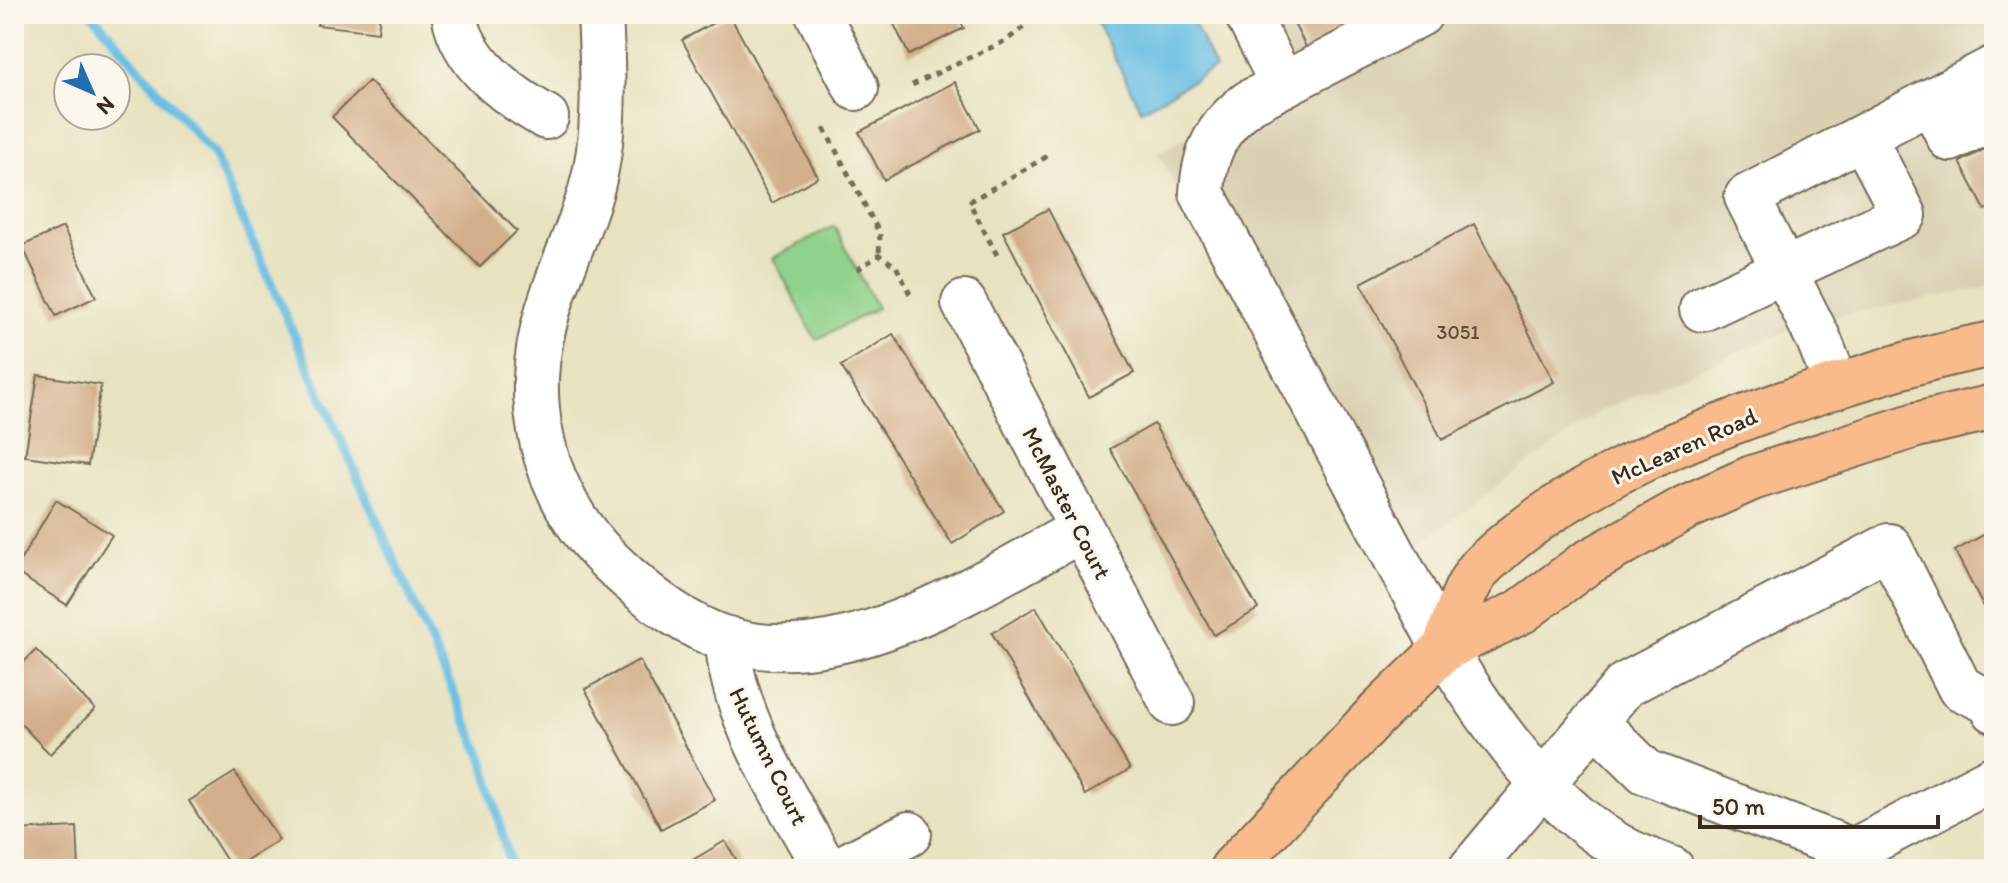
<svg xmlns="http://www.w3.org/2000/svg" width="2008" height="883" font-family="Itim,sans-serif">
	<style>
		.built { fill: #d9d0b1 }
		.green { fill: #8fd28b; stroke: #657e54; stroke-width: 2 }
		.water { fill: #66bee3; stroke: #507480; stroke-width: 2 }
		.lines { fill: none; stroke-linecap: round; stroke-linejoin: round }
		.stream { stroke: #66bee3; stroke-width: 9 }
		.building { fill: #d2af8a }
		.minor-casing { stroke: #776a56; stroke-width: 48 }
		.major-casing { stroke: #776a56; stroke-width: 48 }
		.path { stroke: #776a56; stroke-width: 5; stroke-dasharray: 6 6; stroke-linecap: butt }
		.minor { stroke: #fff; stroke-width: 44 }
		.major { stroke: #fabb8c; stroke-width: 44 }
		.labels { text-anchor: middle; dominant-baseline: central; stroke-width: 6; stroke-linejoin: round; paint-order: stroke }
		.number-label { font-size: 20px; fill: #614b39 }
		.street-label { font-size: 24px; fill: #3b2a1e; stroke: #fbf7ec }
	</style>
	<rect width="100%" height="100%" fill="#fbf7ec"/>
	<filter id="ink" filterUnits="userSpaceOnUse"><feTurbulence type="fractalNoise" baseFrequency=".0125" numOctaves="2"/><feDisplacementMap in="SourceGraphic" scale="16" xChannelSelector="R" yChannelSelector="G"/><feConvolveMatrix kernelMatrix="1 2 1 2 8 2 1 2 1" color-interpolation-filters="sRGB"/></filter>
	<filter id="wash" filterUnits="userSpaceOnUse"><feTurbulence type="fractalNoise" baseFrequency=".006" numOctaves="4" result="noise"/><feDisplacementMap in="SourceGraphic" scale="32" xChannelSelector="R" yChannelSelector="G"/><feGaussianBlur stdDeviation="1.8" result="paint"/><feColorMatrix in="noise" values="0 0 0 0 0 0 0 0 0 0 0 0 0 0 0 0 0 1.4 0 .05"/><feComposite in="paint" operator="in"/></filter>
	<g filter="url(#wash)">
		<rect width="100%" height="100%" fill="#e7e2bf"/>
		<path class="built" d="M1247,14H1994V286L1810,321L1602,410L1397,560L1157,153L1282,85Z"/>
		<path class="green" d="M834,226L877,308L816,340L773,258Z"/>
		<path class="water" d="M1092,14H1190L1215,68L1141,110Z"/>
		<g class="lines">
			<path class="stream" d="M92,14L214,155L484,761L511,869"/>
		</g>
		<g id="blocks">
			<g class="building">
				<path d="M319,14H380L378,32L317,25Z"/>
				<path d="M729,14L818,177L772,203L682,40Z"/>
				<path d="M889,14H957L964,28L909,55Z"/>
				<path d="M1289,14H1375L1307,49Z"/>
				<path d="M369,81L517,231L480,267L332,117Z"/>
				<path d="M955,82L980,129L884,180L859,132Z"/>
				<path d="M1994,144V205L1985,210L1960,162Z"/>
				<path d="M1048,209L1134,373L1089,397L1003,232Z"/>
				<path d="M1474,224L1554,382L1442,440L1361,283Z"/>
				<path d="M63,227L96,297L56,316L22,246Z"/>
				<path d="M893,334L1004,511L952,544L841,366Z"/>
				<path d="M38,375L101,385L88,465L25,456Z"/>
				<path d="M1154,424L1258,609L1214,635L1110,449Z"/>
				<path d="M56,500L112,535L67,605L14,571Z"/>
				<path d="M1994,529V628L1955,551Z"/>
				<path d="M1036,607L1130,769L1085,795L992,633Z"/>
				<path d="M36,650L95,709L50,754L14,717V672Z"/>
				<path d="M639,660L715,800L661,829L585,689Z"/>
				<path d="M235,772L279,840L232,869L189,801Z"/>
				<path d="M77,827L79,869H14V830Z"/>
				<path d="M725,841L742,869H677Z"/>
			</g>
		</g>
	</g>
	<g filter="url(#ink)">
		<use href="#blocks" fill-opacity="0" stroke="#776a56" stroke-width="2"/>
		<g class="lines">
			<g class="minor-casing">
				<g id="minor">
					<path d="M454,14C463,63 506,94 546,117"/>
					<path d="M600,14C603,74 607,136 590,194C570,258 539,309 536,378C534,448 561,514 611,562C644,594 683,625 726,639C843,676 982,582 1081,530"/>
					<path d="M818,14L856,88"/>
					<path d="M1247,14L1283,85"/>
					<path d="M1420,14L1250,102C1217,126 1204,153 1202,193L1444,649C1486,718 1552,812 1626,850C1640,857 1656,863 1672,869"/>
					<path d="M1931,101L1950,139L1994,117"/>
					<path d="M964,303L1172,703"/>
					<path d="M1702,309L1904,215L1863,137"/>
					<path d="M1837,386L1819,340L1747,197L1994,68"/>
					<path d="M728,639C730,716 789,801 825,869"/>
					<path d="M1595,722L1646,772L1853,851L1994,778"/>
					<path d="M840,869L909,834"/>
					<path d="M1471,869L1625,685L1889,546L1960,688L1990,702L1994,710"/>
				</g>
			</g>
			<g class="major-casing">
				<g id="major">
					<path d="M1444,649C1455,623 1464,581 1486,562C1574,478 1711,427 1824,390C1881,372 1936,354 1994,344"/>
					<path d="M1232,869L1373,718L1444,649L1522,611L1585,564L1687,507L1752,478L1916,425L1994,407"/>
				</g>
			</g>
			<g class="path">
				<path d="M912,85L1007,40L1028,24"/>
				<path d="M824,128L880,234L879,255"/>
				<path d="M997,255L969,202L1051,154"/>
				<path d="M857,270L879,255L896,266L912,298"/>
			</g>
			<use href="#minor" class="minor"/>
			<use href="#major" class="major"/>
		</g>
	</g>
	<g class="labels">
		<g class="number-label">
			<text x="1458" y="332">3051</text>
		</g>
		<g class="street-label">
			<text transform="translate(1684 446) rotate(-24)">McLearen Road</text>
			<text transform="translate(1067 503) rotate(63)">McMaster Court</text>
			<text transform="translate(769 756) rotate(64)">Hutumn Court</text>
		</g>
	</g>
	<rect width="2008" height="883" fill="none" stroke="#fbf7ec" stroke-width="48"/>
	<g transform="translate(92 92) rotate(135)"><circle r="38" fill="#fbf7ec" stroke="#aea59a" stroke-width="2"/>
	<path d="M0-6L14 30L0 20L-14 30Z" fill="#1f6fb2"/>
	<text y="-12" font-size="22" font-weight="bold" text-anchor="middle" fill="#3b2a1e">N</text>
	</g>
	<path d="M1700 815v12h238v-12" fill="none" stroke="#3b2a1e" stroke-width="4"/>
	<text x="1712" y="815" font-size="24" fill="#3b2a1e" stroke="#fbf7ec" stroke-width="6" paint-order="stroke">50 m</text>
</svg>
